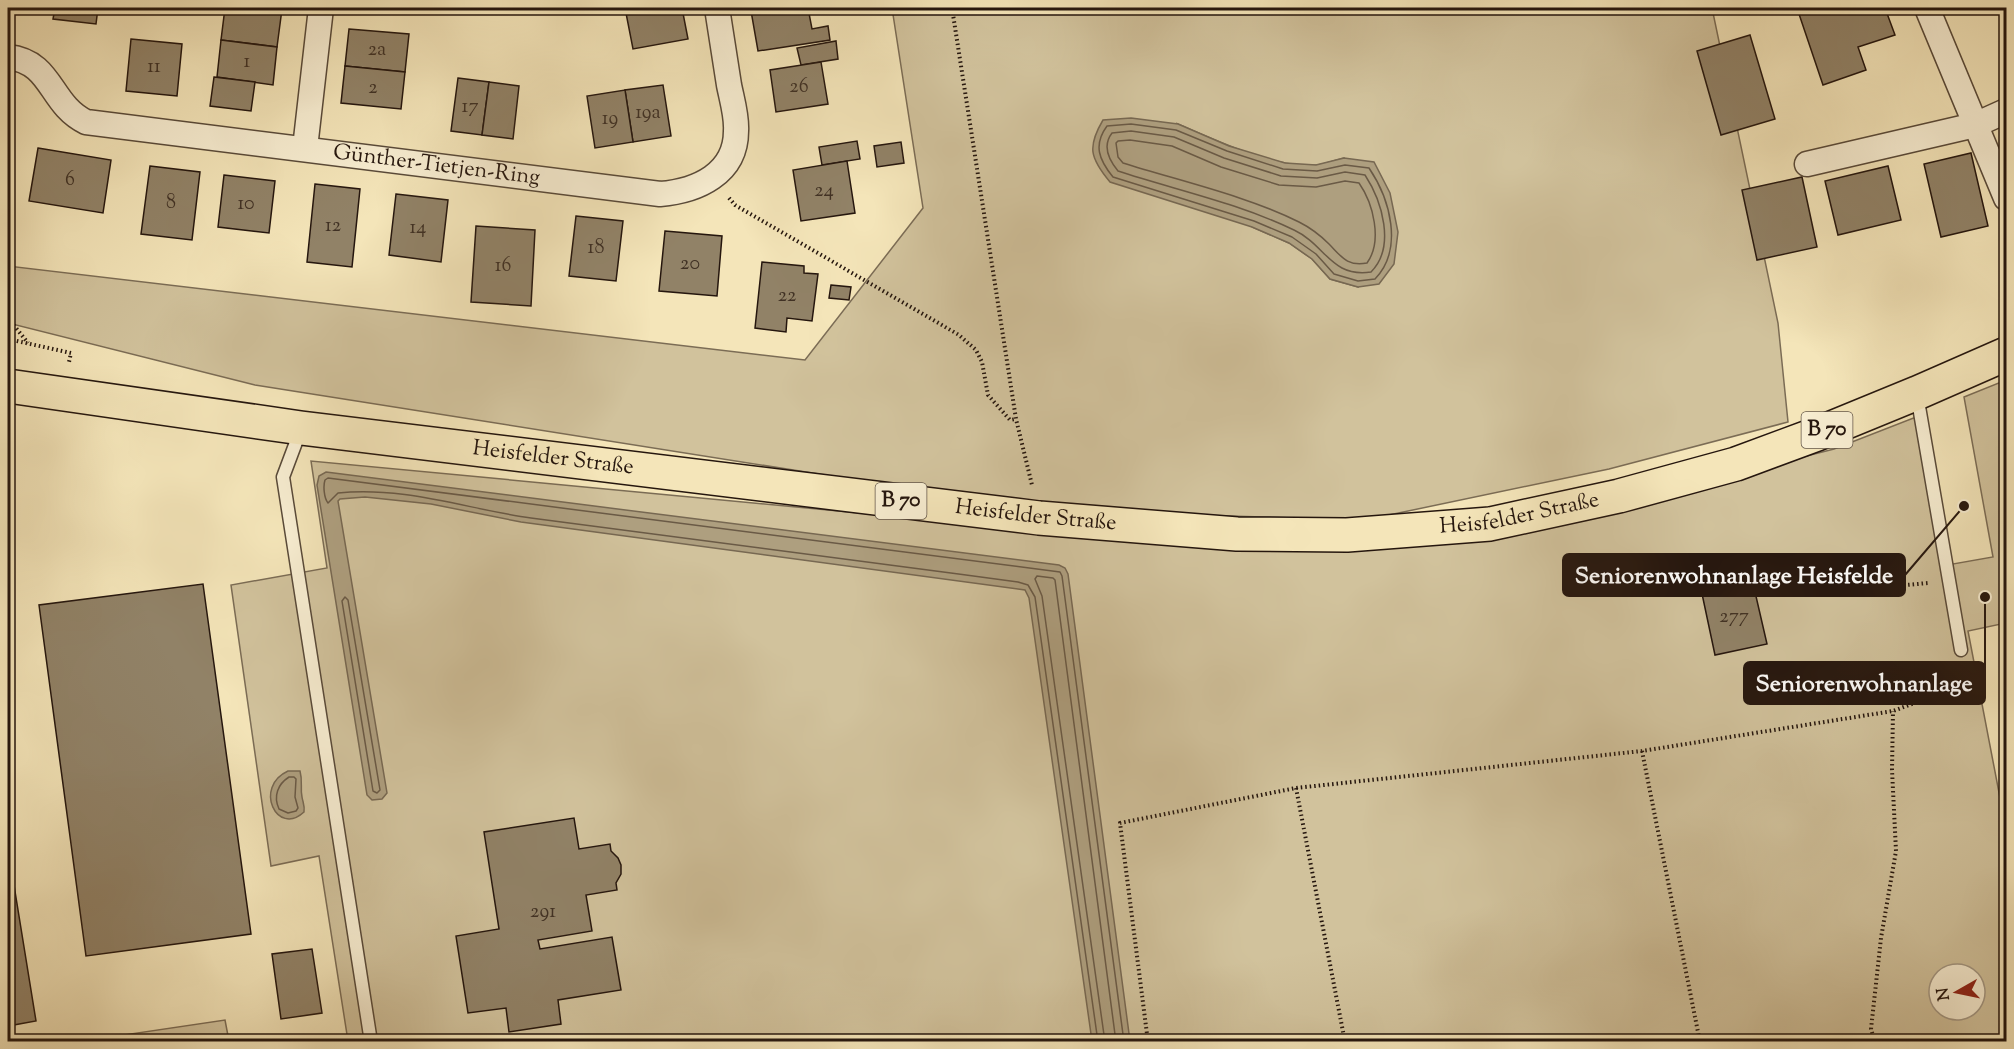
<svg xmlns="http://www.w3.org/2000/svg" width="2014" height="1049" font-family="'Sorts Mill Goudy',serif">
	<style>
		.green { fill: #d1c29c; stroke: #7b6c55; stroke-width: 1.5; fill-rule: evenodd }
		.water { fill: #ae9f7f; stroke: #776852; stroke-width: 1.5 }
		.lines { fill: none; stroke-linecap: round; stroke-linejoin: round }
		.shore { stroke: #6a5a46; stroke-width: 1.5 }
		.building { fill: #918267; stroke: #25160e; stroke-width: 1.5 }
		.lane-casing { stroke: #594a39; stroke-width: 15 }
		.street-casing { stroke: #594a39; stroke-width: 27 }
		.primary-casing { stroke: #25160e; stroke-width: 36 }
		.path { stroke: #25160e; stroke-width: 4; stroke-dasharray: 1.5 3; stroke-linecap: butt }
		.lane { stroke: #f8eed2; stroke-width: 12 }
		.street { stroke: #f8eed2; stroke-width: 24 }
		.primary { stroke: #f4e5b9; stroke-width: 33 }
		.labels { text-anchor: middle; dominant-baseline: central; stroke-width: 4.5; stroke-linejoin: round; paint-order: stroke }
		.number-label { font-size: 20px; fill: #403124 }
		.shield { fill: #f8eed2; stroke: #645749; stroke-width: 1.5 }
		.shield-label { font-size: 21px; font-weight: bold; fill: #25160e }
		.street-label { font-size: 22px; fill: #25160e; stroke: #f8eed2 }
		.leader { fill: none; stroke: #25160e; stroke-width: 2 }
		.callout-dot { fill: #25160e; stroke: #f8eed2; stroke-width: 2 }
		.callout { fill: #25160e; stroke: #25160e; stroke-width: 2 }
		.callout-label { font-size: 24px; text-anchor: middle; font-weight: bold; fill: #fff }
	</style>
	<rect width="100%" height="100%" fill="#f4e5b9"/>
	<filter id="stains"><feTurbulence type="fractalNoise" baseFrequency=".00333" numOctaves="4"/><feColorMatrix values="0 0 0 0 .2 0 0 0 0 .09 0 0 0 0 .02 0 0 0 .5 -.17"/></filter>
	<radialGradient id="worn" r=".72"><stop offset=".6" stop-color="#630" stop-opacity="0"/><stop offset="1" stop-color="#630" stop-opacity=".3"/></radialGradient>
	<g class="green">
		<path d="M892,8H990L992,14L1043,8H1712L1778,323L1788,422L1609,469L1365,520L1160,514L970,498L255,385L8,323V266L805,360L923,208ZM1178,124C1216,140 1275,169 1317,165C1326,164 1335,160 1344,158L1358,287L1330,279L1312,259L1289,243L1252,227Z"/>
		<path d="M2006,380V623L1968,631L2006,829V1041H348L319,856L271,866L231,585L327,568L311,461L1039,530L1344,549L1615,505L1834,449L1916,417L1942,566L1993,557L1964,397ZM1939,974H1975V1010H1939Z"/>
		<path d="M225,1020L229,1041H111L110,1037Z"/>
	</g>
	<g class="water">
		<path d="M1131,118L1178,124L1229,146L1285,163L1316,165L1344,158L1374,162L1390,193L1398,232L1394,264L1379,284L1358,287L1330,279L1312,259L1289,243L1252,227L1110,182C1090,158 1087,147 1103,120Z"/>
		<path d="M326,472L1059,565L1065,568L1068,574L1130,1041H1092L1029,598L1025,590L521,522L431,504L365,497L340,499L338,501L387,793L382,799L372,800L367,795L317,485L319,476Z"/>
		<path d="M288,771H300C303,782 300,787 302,797C303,803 305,806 304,812C277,837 253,787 288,771Z"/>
	</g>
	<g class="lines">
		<g class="shore">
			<path d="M1131,124L1176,130L1227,151L1283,169L1317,171L1345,165L1369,168C1390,199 1404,249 1375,279L1358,281L1334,274L1316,254L1292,237L1254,221L1113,177C1099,160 1093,145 1107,126Z"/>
			<path d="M1131,131L1174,137L1224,158L1281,176L1317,178L1345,172L1365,175C1382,201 1396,247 1371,272C1331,278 1326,245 1294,230C1238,203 1176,190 1118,171C1108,159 1102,146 1112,133Z"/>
			<path d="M1130,140L1172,146L1221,167L1279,185L1316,187L1345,181L1359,183C1373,203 1383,241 1367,263C1347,267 1341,256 1329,244C1321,236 1309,227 1299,222C1247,196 1180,181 1123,163L1118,157L1116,143L1118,141Z"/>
			<path d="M345,597L348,600L380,790L377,793L373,791L342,601Z"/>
			<path d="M289,777H294L296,779L295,797L298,808L296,811L288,813L279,809C273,796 278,784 289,777Z"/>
			<path d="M1098,1042L1035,597L1028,585L1018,582C856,560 694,539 531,518C467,509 404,486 338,493L328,503C324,498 323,486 325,480L328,478L1060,572L1062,576L1124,1042"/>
			<path d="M1105,1042L1042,596L1035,579L1037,576L1053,578L1055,580L1116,1042"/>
		</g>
	</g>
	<g class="building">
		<path d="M8,8H15L12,30L8,29Z"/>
		<path d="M55,8H98L96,24L53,19Z"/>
		<path d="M225,8L282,9L277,47L221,40Z"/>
		<path d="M625,8H682L688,39L633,49Z"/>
		<path d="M775,8H808L812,29L828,26L830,40L758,51L751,11Z"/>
		<path d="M1819,8H1885L1895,35L1858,47L1866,70L1823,85L1799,14Z"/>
		<path d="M349,29L409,34L405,72L345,66Z"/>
		<path d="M1750,35L1775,119L1721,135L1697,51Z"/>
		<path d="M131,39L182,44L177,96L126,91Z"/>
		<path d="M221,40L277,47L273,85L217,77Z"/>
		<path d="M836,41L838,59L801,65L797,48Z"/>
		<path d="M821,62L828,104L776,112L770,70Z"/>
		<path d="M345,66L405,72L401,109L341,103Z"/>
		<path d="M214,77L255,82L251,111L210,106Z"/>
		<path d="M458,78L489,82L482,135L451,131Z"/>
		<path d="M489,82L519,86L513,139L482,135Z"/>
		<path d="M663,85L671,136L633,142L625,90Z"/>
		<path d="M625,90L633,142L595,148L587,96Z"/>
		<path d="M857,141L860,159L822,165L819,147Z"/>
		<path d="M901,142L904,163L877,167L874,146Z"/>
		<path d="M38,148L111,160L103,213L29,201Z"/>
		<path d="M1971,153L1988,226L1941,237L1924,164Z"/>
		<path d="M847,161L855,213L801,221L793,170Z"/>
		<path d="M150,166L200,172L192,240L141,234Z"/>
		<path d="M1888,166L1901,220L1838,235L1825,181Z"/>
		<path d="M224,175L275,181L269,233L218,227Z"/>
		<path d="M1802,177L1817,247L1757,260L1742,190Z"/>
		<path d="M315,184L360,189L352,267L307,262Z"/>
		<path d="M396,194L448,200L441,262L389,255Z"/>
		<path d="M576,216L623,221L616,281L569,276Z"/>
		<path d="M476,226L535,230L531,306L471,302Z"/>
		<path d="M665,231L722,236L717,296L659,291Z"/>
		<path d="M762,262L804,266V273L818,274L812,321L787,318L786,332L755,328Z"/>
		<path d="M831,285L851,287L849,300L829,298Z"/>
		<path d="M1752,579L1767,644L1715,655L1701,589Z"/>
		<path d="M203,584L251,934L86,956L39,605Z"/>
		<path d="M574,818L579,849L610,844L611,851L618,858L621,865V874L616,883L617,890L586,895L592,931L538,940L540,949L612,937L621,990L558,1000L561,1024L509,1032L506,1008L468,1013L456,936L499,929L484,832Z"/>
		<path d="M13,879L36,1021L8,1026V880Z"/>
		<path d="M312,949L322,1013L281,1019L272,954Z"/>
	</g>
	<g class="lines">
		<g class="lane-casing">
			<g id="lane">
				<path d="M1917,395L1961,650"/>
				<path d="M301,429L283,477L371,1042"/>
			</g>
		</g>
		<g class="street-casing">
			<g id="street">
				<path d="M1927,8L2006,198"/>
				<path id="s1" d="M8,57C53,62 49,104 86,122L660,194C697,191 736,174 736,131C737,116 732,100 729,85C725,59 721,33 717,8"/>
				<path d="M305,148L321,8"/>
				<path d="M1807,164L1975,125L2006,111"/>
			</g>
		</g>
		<g class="primary-casing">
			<g id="primary">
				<path id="s2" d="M8,386L301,428L1039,518L1237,534L1347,535L1490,524L1619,496L1736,464L1817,434L1917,393L2006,354"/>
			</g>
		</g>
		<g class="path">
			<path d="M952,8L1016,419L1032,485"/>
			<path d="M729,198L735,205L959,335L976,350L982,362L988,395L1010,420L1016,419"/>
			<path d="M8,318L28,343"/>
			<path d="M8,339L71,353L69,362"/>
			<path d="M1766,586L1826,579L1864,589L1928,583"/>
			<path d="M1642,751L1700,1042"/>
			<path d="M1296,788L1345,1042"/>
			<path d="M1148,1042L1120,823L1296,788L1642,751L1893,711L1968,683"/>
			<path d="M1875,1042L1871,1029L1881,938L1896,851L1892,770L1893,711"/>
		</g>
		<use href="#lane" class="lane"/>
		<use href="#street" class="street"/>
		<use href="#primary" class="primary"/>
	</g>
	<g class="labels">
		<g class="number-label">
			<text x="377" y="50">2a</text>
			<text x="247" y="62">1</text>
			<text x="154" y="67">11</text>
			<text x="799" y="87">26</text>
			<text x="373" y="88">2</text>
			<text x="470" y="107">17</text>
			<text x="648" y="113">19a</text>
			<text x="610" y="119">19</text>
			<text x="70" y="180">6</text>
			<text x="824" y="191">24</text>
			<text x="171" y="203">8</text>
			<text x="246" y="204">10</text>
			<text x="333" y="226">12</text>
			<text x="418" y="228">14</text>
			<text x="596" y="248">18</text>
			<text x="690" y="264">20</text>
			<text x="503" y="266">16</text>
			<text x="787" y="296">22</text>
			<text x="1734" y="617">277</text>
			<text x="543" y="912">291</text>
		</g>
		<g class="shield">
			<rect x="1801.5" y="412" width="51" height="36" rx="4.5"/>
			<rect x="875.5" y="483" width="51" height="36" rx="4.5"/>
		</g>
		<g class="shield-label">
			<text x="1827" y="430">B 70</text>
			<text x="901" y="501">B 70</text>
		</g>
		<g class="street-label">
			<text stroke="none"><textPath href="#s1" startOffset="458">Günther-Tietjen-Ring</textPath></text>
			<text stroke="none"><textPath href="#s2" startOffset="550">Heisfelder Straße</textPath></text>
			<text stroke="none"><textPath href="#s2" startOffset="1522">Heisfelder Straße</textPath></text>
			<text stroke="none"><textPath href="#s2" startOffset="1036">Heisfelder Straße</textPath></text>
		</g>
	</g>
	<path class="leader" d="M1964 506L1905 575M1985 597L1985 683"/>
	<g class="callout-dot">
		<circle cx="1964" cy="506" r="6"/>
		<circle cx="1985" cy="597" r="6"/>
	</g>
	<g class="callout">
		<rect x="1563" y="554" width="342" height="42" rx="6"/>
		<rect x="1744" y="662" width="241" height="42" rx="6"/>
	</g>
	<g class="callout-label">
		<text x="1734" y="583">Seniorenwohnanlage Heisfelde</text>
		<text x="1864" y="691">Seniorenwohnanlage</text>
	</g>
	<rect width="2014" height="1049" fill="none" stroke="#f4e5b9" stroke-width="30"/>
	<rect x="9" y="9" width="1996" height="1031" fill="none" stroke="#25160e" stroke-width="3"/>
	<rect x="15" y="15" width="1984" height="1019" fill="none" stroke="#25160e" stroke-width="1.5"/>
	<g transform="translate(1957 992) rotate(261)"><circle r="28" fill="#f8eed2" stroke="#a49884" stroke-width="1.5"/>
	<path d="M0-4.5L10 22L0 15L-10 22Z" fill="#8f2418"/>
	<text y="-9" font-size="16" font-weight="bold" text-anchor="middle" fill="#25160e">N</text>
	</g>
	<rect width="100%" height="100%" filter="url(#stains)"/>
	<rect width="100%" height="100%" fill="url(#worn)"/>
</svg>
